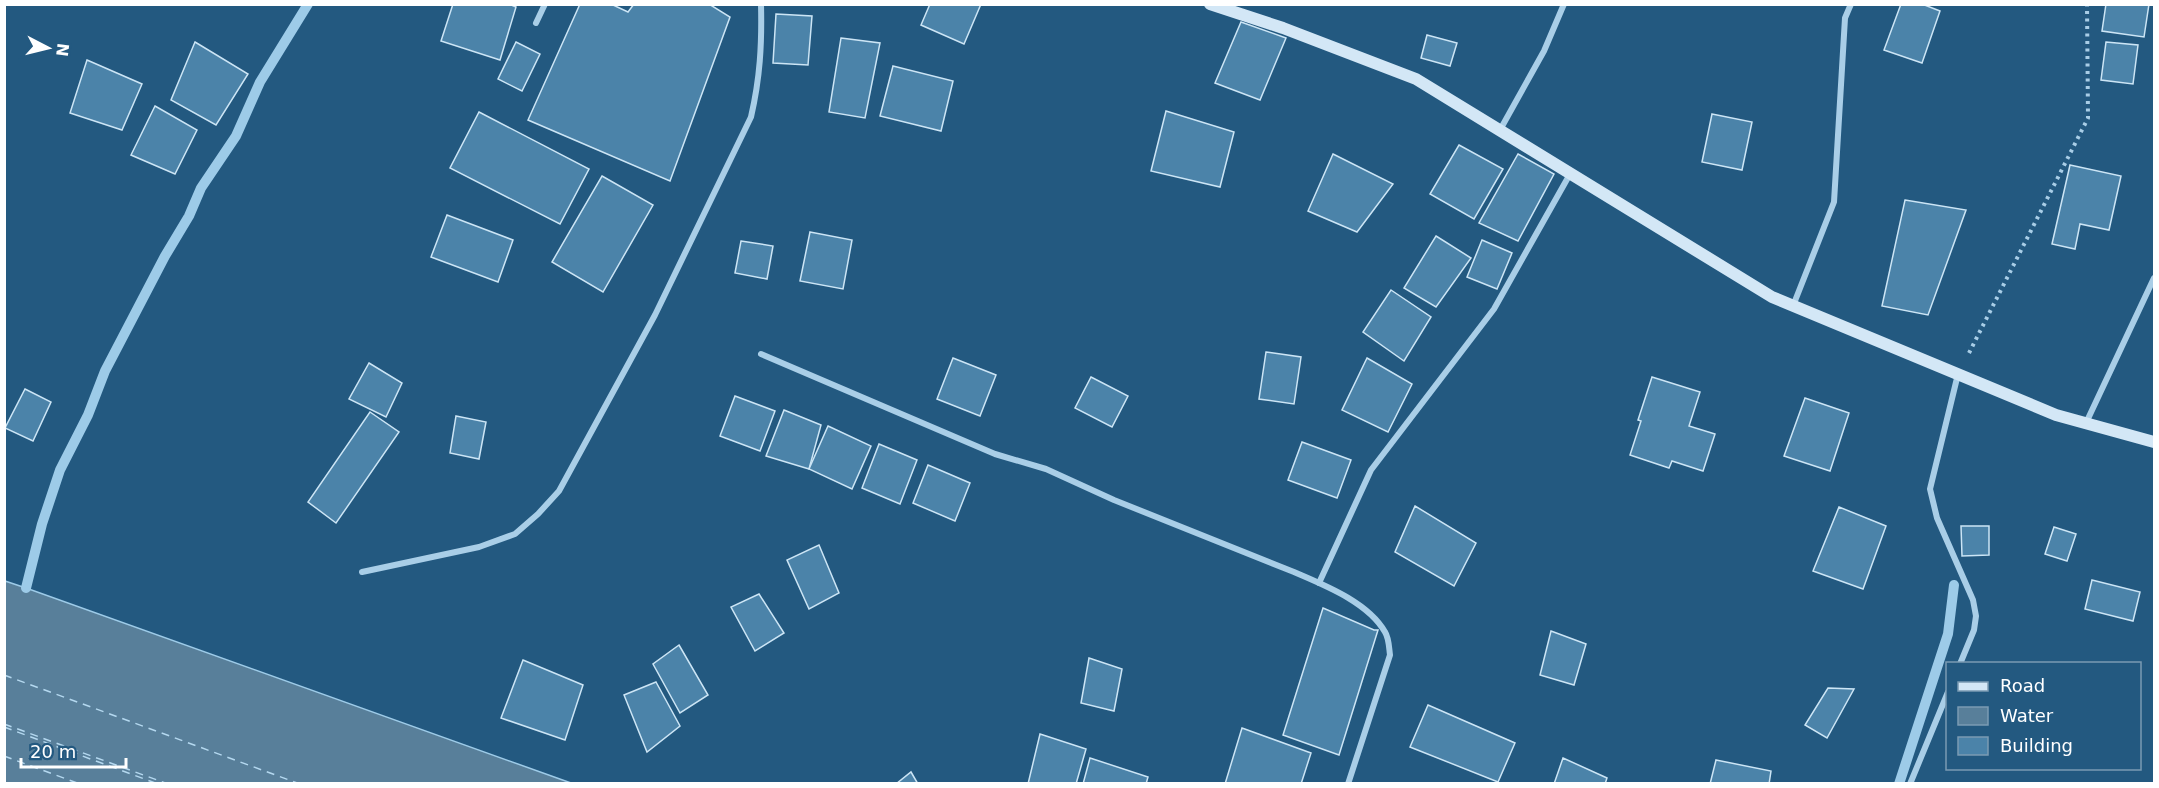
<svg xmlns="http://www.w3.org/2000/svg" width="2159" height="788" font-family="'DejaVu Sans',sans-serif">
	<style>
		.water { fill: #587f9a; stroke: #9dcbe8; stroke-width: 1.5 }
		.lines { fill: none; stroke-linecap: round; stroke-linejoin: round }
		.stream { stroke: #9dcbe8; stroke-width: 10 }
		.ferry { stroke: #b4d8ef; stroke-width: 1.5; stroke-dasharray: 8 6; stroke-linecap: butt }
		.building { fill: #4b83a9; stroke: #cce5f5; stroke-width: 1.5 }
		.path { stroke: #a9cee7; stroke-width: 4; stroke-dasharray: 3 4.5; stroke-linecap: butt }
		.minor { stroke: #a9cee7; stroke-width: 6 }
		.secondary { stroke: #d3e7f6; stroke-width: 12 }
	</style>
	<rect width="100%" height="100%" fill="#235980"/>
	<path class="water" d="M5,581L26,588L571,783H5Z"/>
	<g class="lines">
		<g class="stream">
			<path d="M26,588L42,524L60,470L88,415L105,371L165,256L189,216L201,188L236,136L260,82L308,4"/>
			<path d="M1899,784L1948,634L1954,585"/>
		</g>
		<g class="ferry">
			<path d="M4,675L300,784"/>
			<path d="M4,724L168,784"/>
			<path d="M4,727L158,784"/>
			<path d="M4,756L80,784"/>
		</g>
	</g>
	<g class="building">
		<path d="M453,4H509L516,7L500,60L441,41Z"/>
		<path d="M580,4H611L628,12L634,4H709L730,17L670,181L528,120Z"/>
		<path d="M930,4H981L964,44L921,25Z"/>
		<path d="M1901,4H1922L1940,11L1922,63L1884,50Z"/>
		<path d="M2106,4H2149L2144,37L2102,31Z"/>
		<path d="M776,14L812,16L808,65L773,63Z"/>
		<path d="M1241,22L1286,38L1260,100L1215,83Z"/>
		<path d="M1427,35L1457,43L1450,66L1421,58Z"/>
		<path d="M841,38L880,43L865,118L829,112Z"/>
		<path d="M195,42L248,74L216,125L171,100Z"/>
		<path d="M516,42L540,54L522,91L498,79Z"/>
		<path d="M2106,42L2138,45L2133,84L2101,80Z"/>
		<path d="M87,60L142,84L122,130L70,113Z"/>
		<path d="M893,66L953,81L941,131L880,116Z"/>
		<path d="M155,106L197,130L175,174L131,155Z"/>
		<path d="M1166,111L1234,132L1220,187L1151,171Z"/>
		<path d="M479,112L589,169L560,224L450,168Z"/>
		<path d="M1712,114L1752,122L1742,170L1702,162Z"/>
		<path d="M1459,145L1503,169L1474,219L1430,194Z"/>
		<path d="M1333,154L1393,184L1357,232L1308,211Z"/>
		<path d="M1518,154L1554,174L1518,241L1479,223Z"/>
		<path d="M2070,165L2121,176L2109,230L2080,224L2075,249L2052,244Z"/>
		<path d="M602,176L653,205L603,292L552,262Z"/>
		<path d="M1905,200L1966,210L1928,315L1882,306Z"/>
		<path d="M447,215L513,240L498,282L431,257Z"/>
		<path d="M810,232L852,240L843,289L800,281Z"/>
		<path d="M1436,236L1471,258L1436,307L1404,288Z"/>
		<path d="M1482,240L1512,253L1497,289L1467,277Z"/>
		<path d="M741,241L773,246L767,279L735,273Z"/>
		<path d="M1391,290L1431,317L1404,361L1363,332Z"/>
		<path d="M1266,352L1301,357L1294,404L1259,399Z"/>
		<path d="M953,358L996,375L980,416L937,399Z"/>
		<path d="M1367,358L1412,384L1388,432L1342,410Z"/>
		<path d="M369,363L402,383L386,417L349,399Z"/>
		<path d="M1091,377L1128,396L1112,427L1075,408Z"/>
		<path d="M1652,377L1700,392L1689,426L1715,434L1703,471L1672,461L1669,468L1630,455L1641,421L1638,420Z"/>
		<path d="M25,389L51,402L33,441L5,428Z"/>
		<path d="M735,396L775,411L760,451L720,436Z"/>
		<path d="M1805,398L1849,413L1830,471L1784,456Z"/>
		<path d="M784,410L821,425L809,469L766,456Z"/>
		<path d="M370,412L399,432L336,523L308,502Z"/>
		<path d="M456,416L486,422L479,459L450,453Z"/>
		<path d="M828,426L871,446L852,489L809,469Z"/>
		<path d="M1302,442L1351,460L1337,498L1288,480Z"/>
		<path d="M879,444L917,460L900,504L862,488Z"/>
		<path d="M928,465L970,483L955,521L913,503Z"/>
		<path d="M1415,506L1476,543L1454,586L1395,552Z"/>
		<path d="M1839,507L1886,526L1863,589L1813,571Z"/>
		<path d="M1961,526H1989V555L1962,556Z"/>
		<path d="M2054,527L2076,534L2067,561L2045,554Z"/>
		<path d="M819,545L839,593L809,609L787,560Z"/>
		<path d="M2092,580L2140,592L2133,621L2085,609Z"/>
		<path d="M759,594L784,633L755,651L731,607Z"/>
		<path d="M1323,608L1374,630H1378L1339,755L1283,735Z"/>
		<path d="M1551,631L1586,644L1574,685L1540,675Z"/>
		<path d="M679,645L708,695L680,713L653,664Z"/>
		<path d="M1089,658L1122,669L1114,711L1081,703Z"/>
		<path d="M523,660L583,685L565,740L501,718Z"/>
		<path d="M656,682L680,726L647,752L624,695Z"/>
		<path d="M1828,688L1854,689L1827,738L1805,725Z"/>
		<path d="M1428,705L1515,743L1498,782L1410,747Z"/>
		<path d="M1242,728L1311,753L1301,784H1225Z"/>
		<path d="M1040,734L1086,749L1076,784H1028Z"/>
		<path d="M1090,758L1148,777L1146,784H1083Z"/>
		<path d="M1563,758L1607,778L1605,784H1554Z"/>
		<path d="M1716,760L1771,771L1769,784H1710Z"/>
		<path d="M911,772L918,784H896Z"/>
	</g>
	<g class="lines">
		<path class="path" d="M1969,353L2088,118L2087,4"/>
		<g class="minor">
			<path d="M536,23L545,4"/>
			<path d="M1500,130L1544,51L1564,4"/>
			<path d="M1793,306L1834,202L1845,18L1851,4"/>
			<path d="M761,354L995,454L1046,469L1114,500L1294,572C1324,585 1368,602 1385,632C1389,638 1389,648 1390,655L1348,784"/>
			<path d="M1958,374L1930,489L1937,518L1973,600L1976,616L1974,630L1960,664"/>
			<path d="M2086,423L2154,278"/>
			<path d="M362,572L479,547L515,534L538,514L559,491L655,315L751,117C760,78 762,45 761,4"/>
			<path d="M1319,583L1371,470L1494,309L1570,174"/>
			<path d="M1910,784L1948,692"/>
		</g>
		<path class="secondary" d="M1210,4L1283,28L1416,79L1772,297L2056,415L2154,442"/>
	</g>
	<rect width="2159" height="788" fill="none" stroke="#ffffff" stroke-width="12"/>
	<rect x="1946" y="662" width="195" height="108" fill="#235980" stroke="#7b9bb3" stroke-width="1.5"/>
	<rect x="1958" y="682" width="30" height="9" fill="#d3e7f6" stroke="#7b9bb3" stroke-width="1.5"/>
	<text x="2000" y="692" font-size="18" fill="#ffffff">Road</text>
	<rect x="1958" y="707" width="30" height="18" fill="#587f9a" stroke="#7b9bb3" stroke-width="1.5"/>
	<text x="2000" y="722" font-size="18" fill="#ffffff">Water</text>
	<rect x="1958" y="737" width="30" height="18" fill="#4b83a9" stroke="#7b9bb3" stroke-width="1.5"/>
	<text x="2000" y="752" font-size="18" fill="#ffffff">Building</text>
	<g transform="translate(48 48) rotate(97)" stroke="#235980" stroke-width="4.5" paint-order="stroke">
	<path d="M0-4.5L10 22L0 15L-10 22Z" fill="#ffffff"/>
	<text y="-9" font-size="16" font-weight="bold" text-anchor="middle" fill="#ffffff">N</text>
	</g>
	<path d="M21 758v9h105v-9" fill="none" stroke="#ffffff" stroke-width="3"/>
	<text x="30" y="758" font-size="18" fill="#ffffff" stroke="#235980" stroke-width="4.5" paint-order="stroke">20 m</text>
</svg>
